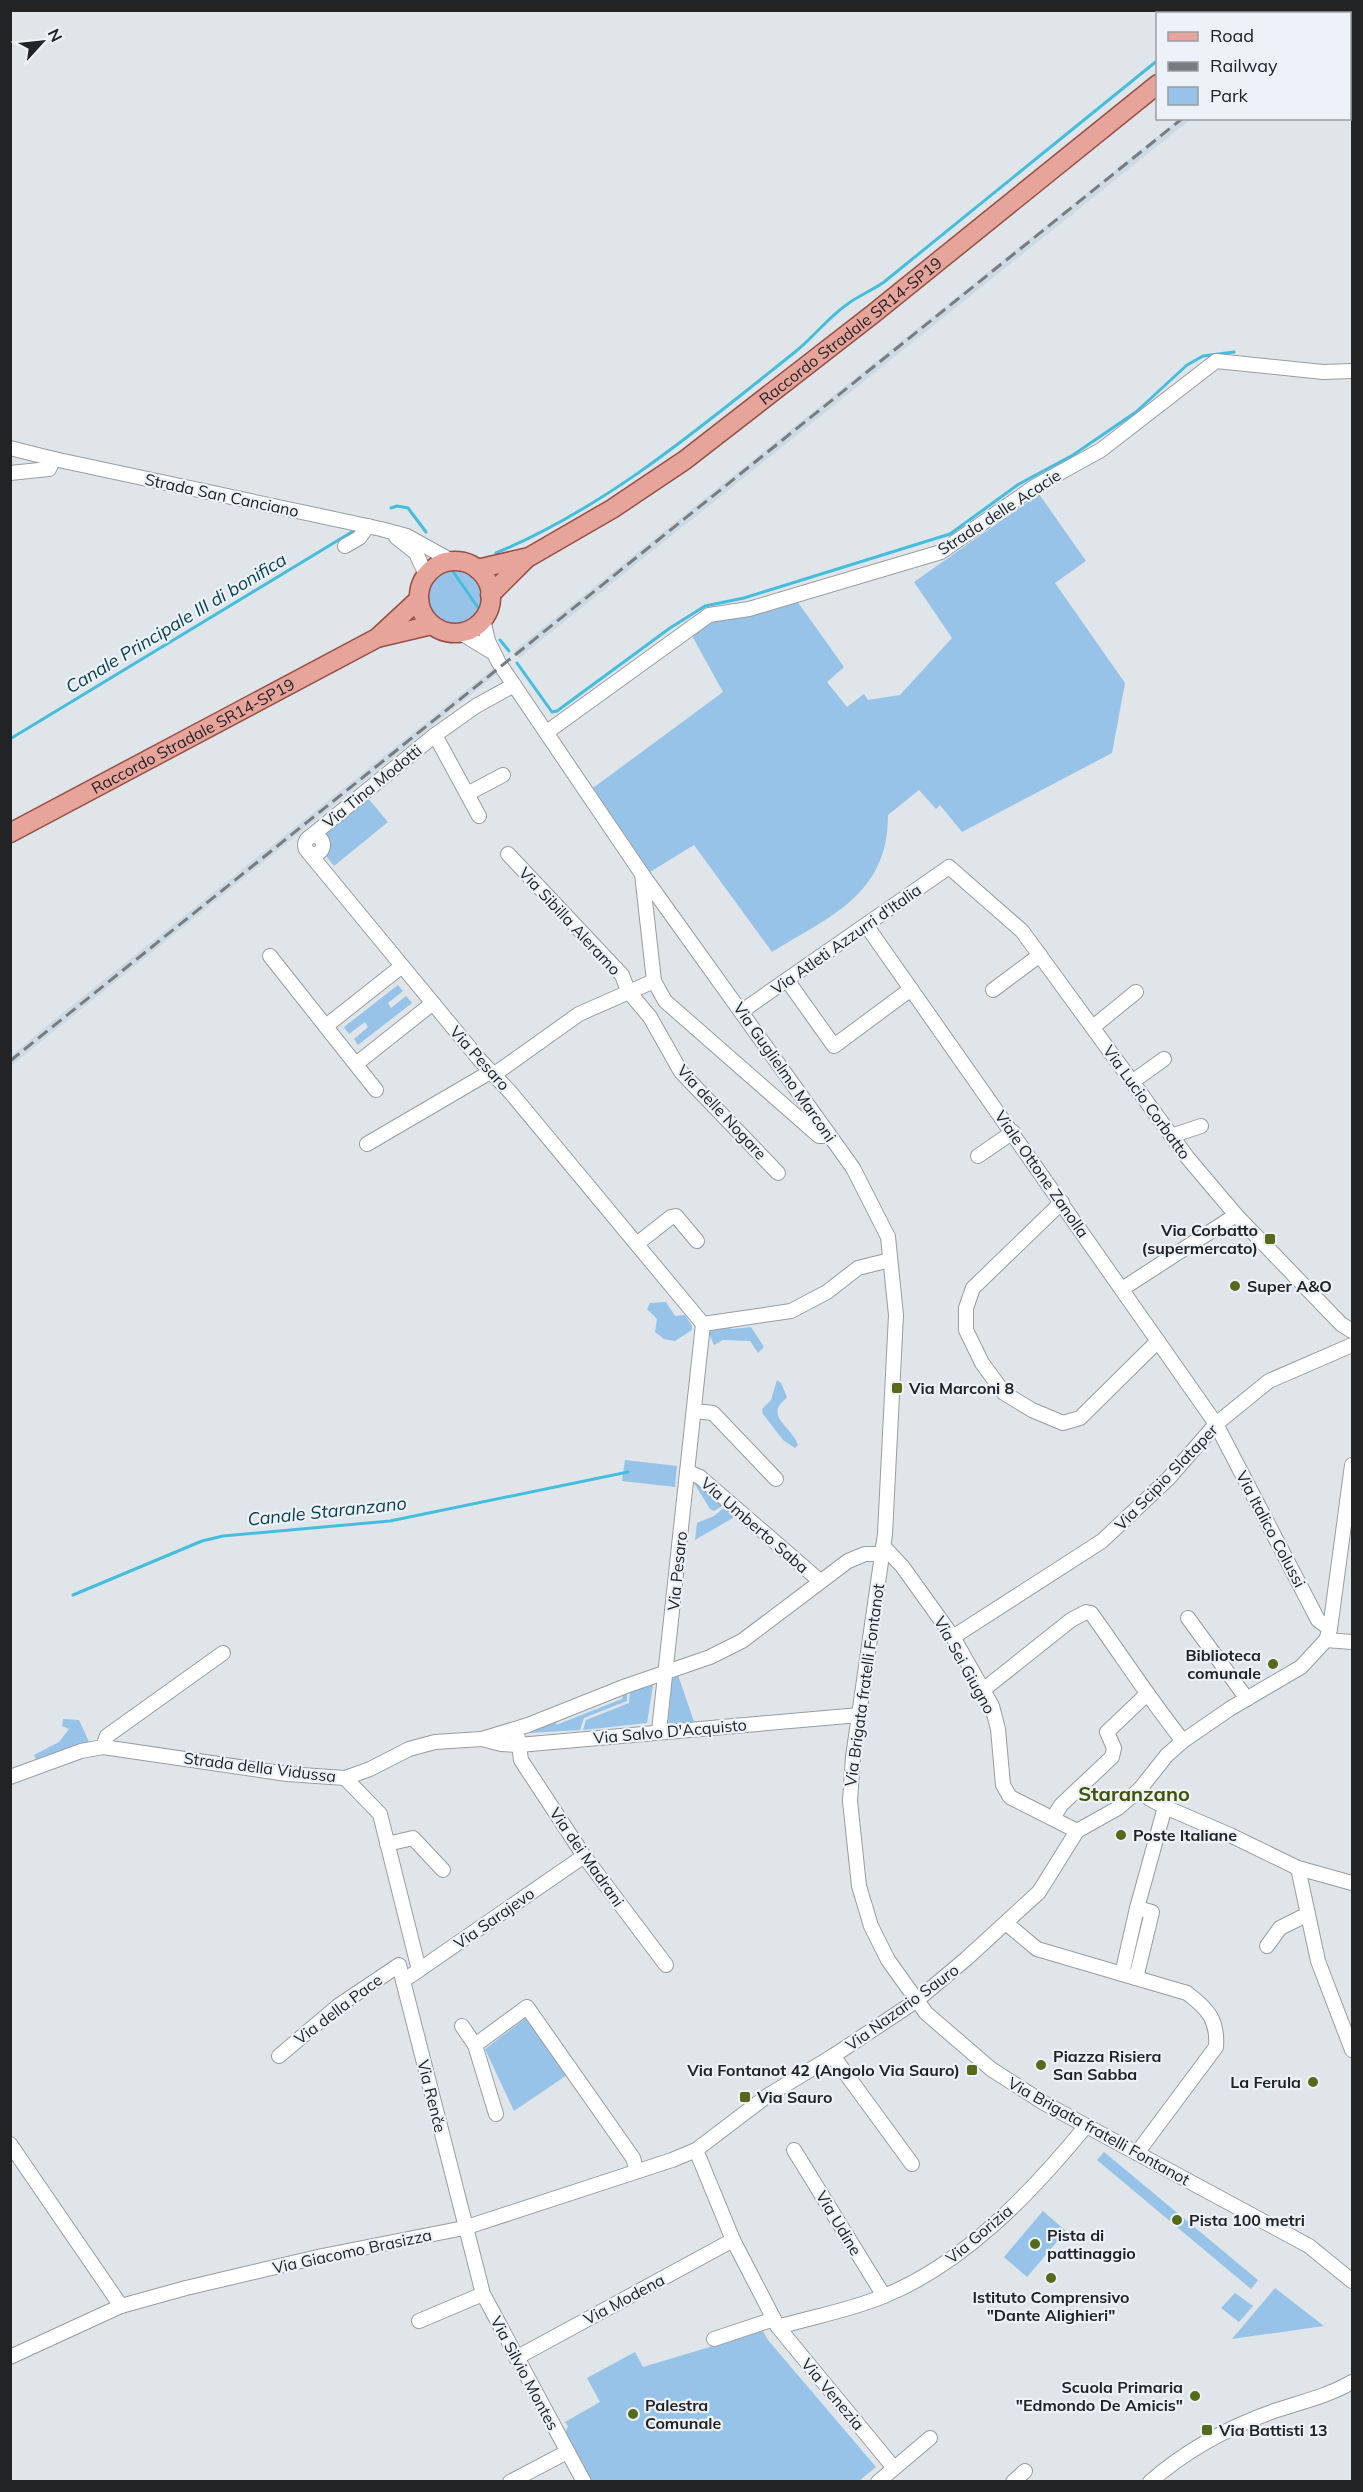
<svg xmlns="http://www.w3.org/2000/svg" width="1363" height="2492" font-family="Mulish,sans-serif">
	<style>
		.built { fill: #cdd9e3 }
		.green { fill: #97c3e8 }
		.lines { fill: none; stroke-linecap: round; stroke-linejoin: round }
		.stream { stroke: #45bedd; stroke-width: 3 }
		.minor-casing { stroke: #979da1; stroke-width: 16 }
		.major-casing { stroke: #974f46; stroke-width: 21 }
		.minor { stroke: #fff; stroke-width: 14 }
		.major { stroke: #e7a49a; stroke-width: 18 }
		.rail { stroke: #787c7f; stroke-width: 3; stroke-dasharray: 12 6; stroke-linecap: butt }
		.poi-dot { fill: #556b1a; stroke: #ecf2f7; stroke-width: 2 }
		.labels { text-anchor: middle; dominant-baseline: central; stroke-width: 4.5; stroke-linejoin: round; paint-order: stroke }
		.street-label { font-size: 16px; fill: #212325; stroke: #ecf2f7 }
		.poi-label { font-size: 16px; font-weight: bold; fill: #212325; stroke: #ecf2f7; text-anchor: start }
		.water-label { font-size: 18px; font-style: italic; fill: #0b424f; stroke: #ecf2f7 }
		.quarter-label { font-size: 20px; font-weight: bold; fill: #415405; stroke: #ecf2f7 }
	</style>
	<rect width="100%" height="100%" fill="#dfe5e9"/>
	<g class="built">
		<path d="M1179,119H1191L519,658L514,651Z"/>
		<path d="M495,667L499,672L11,1066V1056L55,1019Z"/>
	</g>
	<g class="green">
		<path d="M1039,494L1086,561L1055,583L1125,683L1112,753L962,832L940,805L936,809L919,790L888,815C888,895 830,916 772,952L694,845L650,872L593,788L723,692L691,634L719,619L797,601L844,667L827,682L847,707L864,694L868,700L900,695L952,638L914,582Z"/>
		<circle cx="454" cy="597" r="30"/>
		<path d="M367,797L388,822L334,866L323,852L326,842L320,834Z"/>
		<path d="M398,985L403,991L388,1003L391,1008L406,996L412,1003L358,1045L354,1039L368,1027L365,1022L349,1034L344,1027Z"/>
		<path d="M666,1302L675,1316L685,1315L692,1326V1330L675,1341L664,1339L655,1332L657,1319L647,1309L650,1303Z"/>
		<path d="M725,1326L732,1329L751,1327L764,1347L758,1353L750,1341L723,1340L714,1345L708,1331L711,1327Z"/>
		<path d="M777,1380L781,1383L787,1397C784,1401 780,1403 778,1408C774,1421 794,1431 798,1445L795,1448L783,1440L763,1414L762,1409L771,1400Z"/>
		<path d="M625,1460L677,1466L675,1487L622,1481Z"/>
		<path d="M697,1481L725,1504L714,1511L710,1509L694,1483Z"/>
		<path d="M727,1505L738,1515L695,1540L697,1523L714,1516Z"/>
		<path d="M678,1675L694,1722L668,1723L672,1679Z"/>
		<path d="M653,1685L647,1723L583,1730L586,1720L629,1703L630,1692Z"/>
		<path d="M627,1693V1701L584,1718L580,1730L529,1733V1730L557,1720L556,1725L622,1699L623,1694Z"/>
		<path d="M63,1719L79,1720L89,1742L38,1762L34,1755L59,1742L69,1729L62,1726Z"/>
		<path d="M526,2018L567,2075L514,2111L485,2049Z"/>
		<path d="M1104,2152L1258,2280L1251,2289L1097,2160Z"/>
		<path d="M1043,2211L1066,2231L1027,2277L1004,2257Z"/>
		<path d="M1275,2288L1324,2326L1232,2339Z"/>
		<path d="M1235,2293L1253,2306L1239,2322L1221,2308Z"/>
		<path d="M763,2331L768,2340L876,2467L859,2481H592L565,2433L568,2426L565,2422L600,2402L587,2378L635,2352L643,2367Z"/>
	</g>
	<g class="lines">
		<g class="stream">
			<path d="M1215,14L1219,10"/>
			<path d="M391,508L397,506L408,508L426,532"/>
			<path d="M496,553C607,507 702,426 795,352C814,337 828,317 849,303C860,295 873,290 884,282L1158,60"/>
			<path d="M452,570L481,612"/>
			<path d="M500,640L509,651"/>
			<path d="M517,663L552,712L557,711L670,628L705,606L744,598L950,534L1019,484L1073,455L1136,412L1187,365L1203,356L1234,352"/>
			<path d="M10,739L355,530"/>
			<path d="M73,1595L202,1541L223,1536L390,1521L628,1472"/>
		</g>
		<g class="minor-casing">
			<g id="minor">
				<path d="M10,448L54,459L381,529L407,536L452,561"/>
				<path d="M10,473L49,469L54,459"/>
				<path d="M396,537L416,553L426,575"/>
				<path d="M345,546L359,538L368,526"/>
				<path d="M483,619L488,641L499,663L642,874L853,1168L888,1237L896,1315L885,1534L853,1757L850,1801L859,1886L871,1926L888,1960L926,2013L991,2069L1044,2103L1309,2246L1352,2281"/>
				<path d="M459,632L492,652"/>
				<path d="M547,732L709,615L749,609L941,552L1034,487L1101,450L1216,361L1323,372L1352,371"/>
				<path d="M435,735L479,816"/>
				<path d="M467,794L503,775"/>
				<circle cx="314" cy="845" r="9"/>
				<path d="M310,837L435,735L476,706L514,685"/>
				<path d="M309,853L479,1059L511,1093L703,1324L659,1731"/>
				<path d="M508,854L622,975L628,991L650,1017L681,1072L778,1173"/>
				<path d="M642,874L654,981L665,1001L819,1136H830"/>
				<path d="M866,925L1216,1424L1318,1620L1330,1629"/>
				<path d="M270,956L376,1090"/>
				<path d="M787,980L834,1046L911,989"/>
				<path d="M993,990L1040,955"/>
				<path d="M742,1011L949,867L1022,931L1187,1157L1236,1215L1341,1324L1352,1331"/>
				<path d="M326,1026L402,966"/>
				<path d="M1093,1027L1136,992"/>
				<path d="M356,1064L433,1003"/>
				<path d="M1132,1082L1164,1059"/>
				<path d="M1171,1136L1201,1126"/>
				<path d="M367,1144L485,1075L499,1071L579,1014L654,981"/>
				<path d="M978,1156L1013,1132"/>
				<path d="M1062,1202L973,1288L966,1308V1330L982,1363L1004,1393L1032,1410L1063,1423L1080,1418L1158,1341"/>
				<path d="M638,1243L671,1217L676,1216L697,1241"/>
				<path d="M1122,1289L1236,1215"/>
				<path d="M703,1324L791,1311L827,1292L858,1268L890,1260"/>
				<path d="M695,1411L713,1413L776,1479"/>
				<path d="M688,1472L700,1477L820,1581"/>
				<path d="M883,1546L902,1566L953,1637L992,1706L998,1729L1003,1785L1010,1797L1077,1831"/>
				<path d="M1188,1618L1247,1699"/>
				<path d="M953,1637L1102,1541L1168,1479L1216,1424L1269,1381L1352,1345"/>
				<path d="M1326,1640L1352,1642"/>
				<path d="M983,1690L1071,1620L1086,1612L1091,1613C1122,1656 1150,1700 1183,1741"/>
				<path d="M518,1738L521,1760L584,1856L666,1965"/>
				<path d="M482,1739L501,1744L519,1745L859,1715"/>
				<path d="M103,1747L107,1736L223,1653"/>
				<path d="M10,1777L81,1751L103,1747L287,1774L345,1778L370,1769L409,1749L435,1742L482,1739L528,1725L626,1686L710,1657L742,1641L848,1561L865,1554H882"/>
				<path d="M345,1778L380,1814L419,1970"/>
				<path d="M1140,1789L1150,1799L1165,1807L1230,1835L1298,1868L1352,1883"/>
				<path d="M1053,1818L1061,1805L1112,1757L1114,1748L1107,1732L1147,1694"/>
				<path d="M387,1844L413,1838L443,1870"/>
				<path d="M1298,1868L1318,1961L1352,2050"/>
				<path d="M1137,1908L1165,1807"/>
				<path d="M1006,1923L1037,1949L1187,1993C1208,2009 1218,2020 1216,2047L1137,2153"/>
				<path d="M1267,1946L1280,1928L1308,1914"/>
				<path d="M1122,1974L1137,1908L1152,1912L1136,1978"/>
				<path d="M403,1981L584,1856"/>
				<path d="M462,2026L475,2045"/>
				<path d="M279,2056L338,2006L399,1965L483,2294L584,2482"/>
				<path d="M833,2056L912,2164"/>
				<path d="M496,2114L475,2045L527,2007L633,2158L637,2171"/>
				<path d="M10,2144L121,2306"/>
				<path d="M696,2150L733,2240L778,2327L894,2468"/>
				<path d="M794,2150L884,2296"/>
				<path d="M419,2321L483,2294"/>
				<path d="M778,2327C812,2317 851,2310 884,2296C965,2263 1032,2192 1086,2126"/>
				<path d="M714,2339L774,2319"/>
				<path d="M10,2357L121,2306L186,2288L322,2256L464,2228L672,2160L696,2150L767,2096L833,2056L916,2001L966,1959L1039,1892L1077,1831L1118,1808L1140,1789L1167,1755L1183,1741L1231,1708L1301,1667L1326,1640L1330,1629L1352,1465"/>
				<path d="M516,2358L733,2240"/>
				<path d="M510,2482L567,2452"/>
				<path d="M878,2482L930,2438"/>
				<path d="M1013,2482L1025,2471"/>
				<path d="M1150,2482C1186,2450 1229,2427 1274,2411C1301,2402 1328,2396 1352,2382"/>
			</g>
		</g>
		<g class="major-casing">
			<g id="major">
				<path d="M1244,14L1248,10"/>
				<circle cx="455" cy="597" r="36"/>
				<path id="s1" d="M477,569L529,557L612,509L685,460L873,314L1158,84"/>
				<path d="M490,595L527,558"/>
				<path d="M381,637L432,625"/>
				<path id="s2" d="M10,833L377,638L419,599"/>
			</g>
		</g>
		<use href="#minor" class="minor"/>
		<use href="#major" class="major"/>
		<g class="rail">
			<path d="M1318,14L1322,10"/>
			<path d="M10,1061L1183,118"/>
		</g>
	</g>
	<g class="poi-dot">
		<rect x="1264" y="1233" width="12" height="12" rx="3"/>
		<circle cx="1235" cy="1286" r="6"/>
		<rect x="891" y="1382" width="12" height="12" rx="3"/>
		<circle cx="1273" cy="1664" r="6"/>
		<circle cx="1121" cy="1835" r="6"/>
		<circle cx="1041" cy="2065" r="6"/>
		<rect x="966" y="2064" width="12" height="12" rx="3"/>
		<circle cx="1313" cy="2082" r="6"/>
		<rect x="739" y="2091" width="12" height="12" rx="3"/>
		<circle cx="1177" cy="2220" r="6"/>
		<circle cx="1035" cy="2244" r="6"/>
		<circle cx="1051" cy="2278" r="6"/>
		<circle cx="1195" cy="2396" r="6"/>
		<circle cx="633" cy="2414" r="6"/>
		<rect x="1201" y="2424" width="12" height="12" rx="3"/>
	</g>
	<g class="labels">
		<g class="street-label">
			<text stroke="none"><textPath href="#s1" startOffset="447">Raccordo Stradale SR14-SP19</textPath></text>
			<text transform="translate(222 495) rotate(12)">Strada San Canciano</text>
			<text transform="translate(999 512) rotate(-33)">Strada delle Acacie</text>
			<text stroke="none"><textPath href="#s2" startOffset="207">Raccordo Stradale SR14-SP19</textPath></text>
			<text transform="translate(372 786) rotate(-39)">Via Tina Modotti</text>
			<text transform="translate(570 921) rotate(47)">Via Sibilla Aleramo</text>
			<text transform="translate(846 939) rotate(-35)">Via Atleti Azzurri d'Italia</text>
			<text transform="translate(480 1058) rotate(48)">Via Pesaro</text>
			<text transform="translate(785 1072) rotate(55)">Via Guglielmo Marconi</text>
			<text transform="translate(1147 1102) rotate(54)">Via Lucio Corbatto</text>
			<text transform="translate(722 1112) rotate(47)">Via delle Nogare</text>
			<text transform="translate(1042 1174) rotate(55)">Viale Ottone Zanolla</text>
			<text transform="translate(1166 1477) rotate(-46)">Via Scipio Slataper</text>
			<text transform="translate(755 1525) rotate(41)">Via Umberto Saba</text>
			<text transform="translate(1271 1529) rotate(62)">Via Italico Colussi</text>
			<text transform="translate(677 1571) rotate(-84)">Via Pesaro</text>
			<text transform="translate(965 1665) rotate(61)">Via Sei Giugno</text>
			<text transform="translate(864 1685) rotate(-82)">Via Brigata fratelli Fontanot</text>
			<text transform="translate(670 1731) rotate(-5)">Via Salvo D'Acquisto</text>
			<text transform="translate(260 1767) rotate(7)">Strada della Vidussa</text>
			<text transform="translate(587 1857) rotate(55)">Via dei Madrani</text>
			<text transform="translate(494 1918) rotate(-35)">Via Sarajevo</text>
			<text transform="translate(902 2007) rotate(-36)">Via Nazario Sauro</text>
			<text transform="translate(338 2009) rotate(-37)">Via della Pace</text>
			<text transform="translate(432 2096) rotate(76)">Via Renče</text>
			<text transform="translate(1099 2131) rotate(29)">Via Brigata fratelli Fontanot</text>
			<text transform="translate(839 2223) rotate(59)">Via Udine</text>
			<text transform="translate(979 2234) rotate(-40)">Via Gorizia</text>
			<text transform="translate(352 2251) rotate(-12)">Via Giacomo Brasizza</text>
			<text transform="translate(624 2299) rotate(-28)">Via Modena</text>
			<text transform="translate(525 2373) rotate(62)">Via Silvio Montes</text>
			<text transform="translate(833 2394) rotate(50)">Via Venezia</text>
		</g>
		<g class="poi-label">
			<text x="1258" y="1230" text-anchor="end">Via Corbatto<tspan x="1258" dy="18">(supermercato)</tspan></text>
			<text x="1247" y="1286">Super A&amp;O</text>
			<text x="909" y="1388">Via Marconi 8</text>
			<text x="1261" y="1655" text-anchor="end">Biblioteca<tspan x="1261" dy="18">comunale</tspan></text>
			<text x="1133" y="1835">Poste Italiane</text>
			<text x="1053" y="2056">Piazza Risiera<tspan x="1053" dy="18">San Sabba</tspan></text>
			<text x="960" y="2070" text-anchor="end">Via Fontanot 42 (Angolo Via Sauro)</text>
			<text x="1301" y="2082" text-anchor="end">La Ferula</text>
			<text x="757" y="2097">Via Sauro</text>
			<text x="1189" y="2220">Pista 100 metri</text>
			<text x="1047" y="2235">Pista di<tspan x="1047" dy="18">pattinaggio</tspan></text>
			<text x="1051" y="2297" text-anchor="middle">Istituto Comprensivo<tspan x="1051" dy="18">"Dante Alighieri"</tspan></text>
			<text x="1183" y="2387" text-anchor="end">Scuola Primaria<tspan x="1183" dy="18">"Edmondo De Amicis"</tspan></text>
			<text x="645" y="2405">Palestra<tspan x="645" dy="18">Comunale</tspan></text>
			<text x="1219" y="2430">Via Battisti 13</text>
		</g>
		<g class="water-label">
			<text transform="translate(176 623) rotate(-31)">Canale Principale III di bonifica</text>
			<text transform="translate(327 1511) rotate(-6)">Canale Staranzano</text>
		</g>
		<g class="quarter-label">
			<text x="1134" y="1793">Staranzano</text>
		</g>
	</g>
	<rect width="1363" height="2492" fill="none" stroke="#212325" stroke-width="24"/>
	<rect x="1156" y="12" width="195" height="108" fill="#ecf2f7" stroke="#9b9fa3" stroke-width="1.5"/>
	<rect x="1168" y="32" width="30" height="9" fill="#e7a49a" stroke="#9b9fa3" stroke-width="1.5"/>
	<text x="1210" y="42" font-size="18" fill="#212325">Road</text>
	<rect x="1168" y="62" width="30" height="9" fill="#787c7f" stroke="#9b9fa3" stroke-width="1.5"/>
	<text x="1210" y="72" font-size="18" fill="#212325">Railway</text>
	<rect x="1168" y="87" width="30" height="18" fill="#97c3e8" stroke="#9b9fa3" stroke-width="1.5"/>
	<text x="1210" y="102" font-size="18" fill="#212325">Park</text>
	<g transform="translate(42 42) rotate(63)" stroke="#ecf2f7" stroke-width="4.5" paint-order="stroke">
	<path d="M0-4.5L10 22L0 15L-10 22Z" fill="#212325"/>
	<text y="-9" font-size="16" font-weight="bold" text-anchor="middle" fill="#212325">N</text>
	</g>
</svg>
